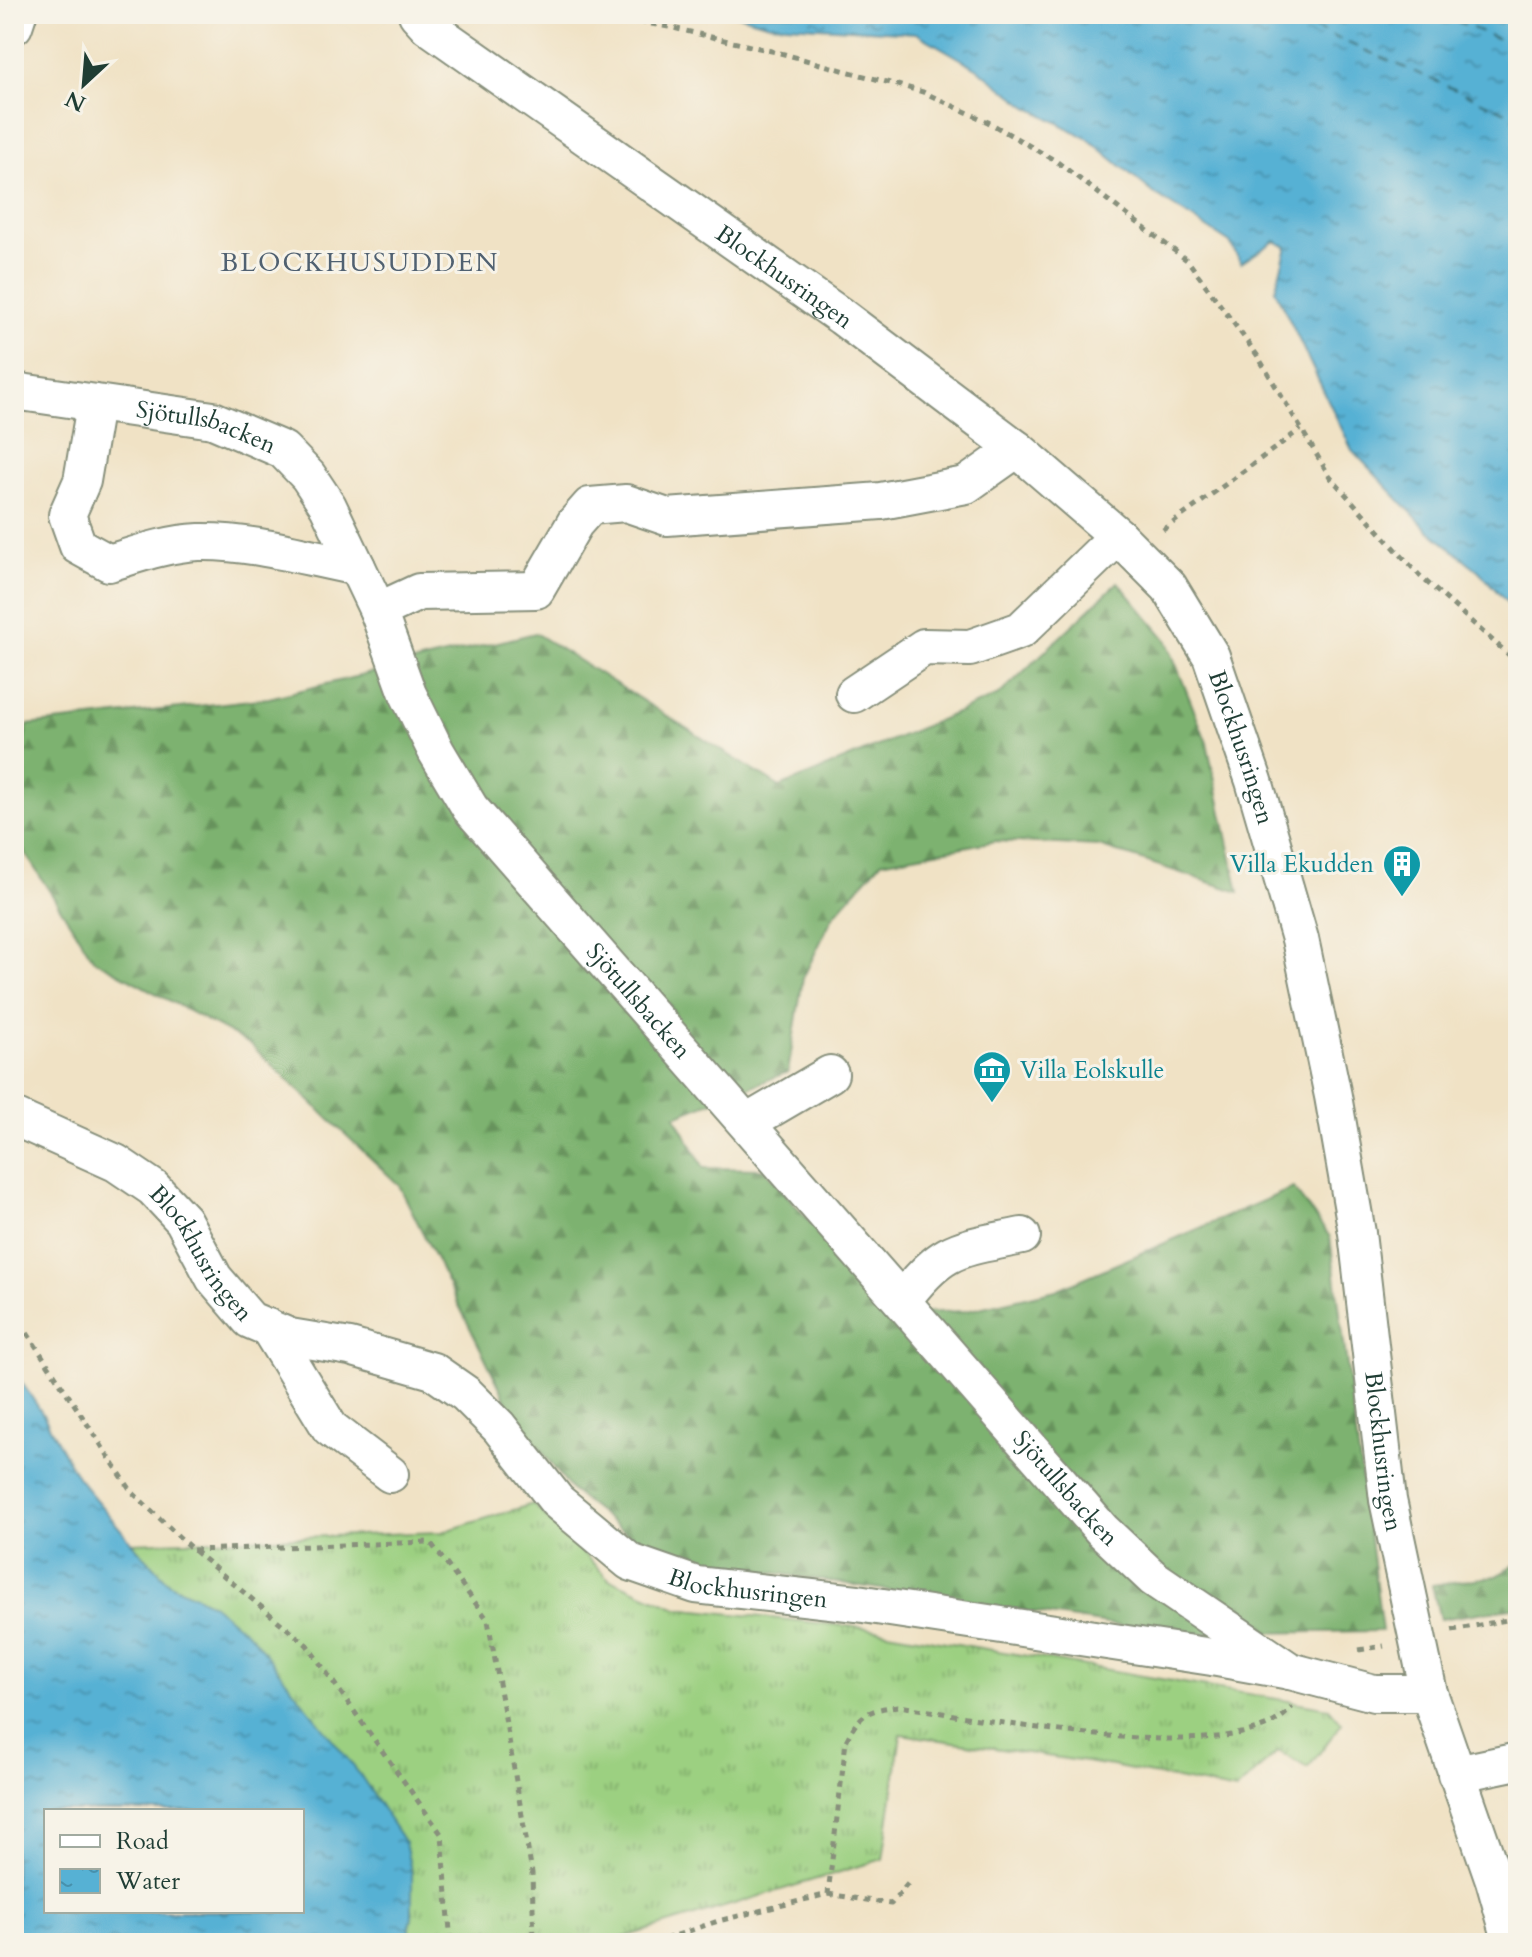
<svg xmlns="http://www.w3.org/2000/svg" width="1532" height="1957" font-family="Cardo,serif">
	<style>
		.grass { fill: url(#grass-tufts); stroke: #5e865a; stroke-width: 2 }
		.forest { fill: url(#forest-firs); stroke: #4e7852; stroke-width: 2 }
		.water { fill: url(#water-ripples); stroke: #3a7784; stroke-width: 2; fill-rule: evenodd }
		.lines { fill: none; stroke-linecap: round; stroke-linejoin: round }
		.ferry { stroke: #2d5a5c; stroke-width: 2; stroke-dasharray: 10 8; stroke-linecap: butt }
		.minor-casing { stroke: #88907c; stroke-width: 40 }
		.path { stroke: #88907c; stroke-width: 5; stroke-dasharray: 6 6; stroke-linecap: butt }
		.minor { stroke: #fff; stroke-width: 36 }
		.labels { text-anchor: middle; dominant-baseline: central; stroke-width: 6; stroke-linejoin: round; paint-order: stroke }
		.street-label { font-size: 24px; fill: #1f3d34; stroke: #f7f3e8 }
		.culture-label { font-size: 24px; fill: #0d838f; stroke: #f7f3e8; text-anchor: end }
		.neighbourhood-label { font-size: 26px; letter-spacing: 2px; fill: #506171; stroke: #f7f3e8 }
	</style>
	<defs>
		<pattern id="grass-tufts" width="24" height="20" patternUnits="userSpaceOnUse" patternTransform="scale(2)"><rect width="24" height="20" fill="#9cd081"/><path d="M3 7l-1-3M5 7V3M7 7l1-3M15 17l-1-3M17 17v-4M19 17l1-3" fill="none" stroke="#7faa6a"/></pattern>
		<pattern id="forest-firs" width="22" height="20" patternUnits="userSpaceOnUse" patternTransform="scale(2)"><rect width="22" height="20" fill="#7db26f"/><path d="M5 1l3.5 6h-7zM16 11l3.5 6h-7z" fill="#66925c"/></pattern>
		<pattern id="water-ripples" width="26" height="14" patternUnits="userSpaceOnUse" patternTransform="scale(2)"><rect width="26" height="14" fill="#56b1d4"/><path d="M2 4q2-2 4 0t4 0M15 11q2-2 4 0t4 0" fill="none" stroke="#4791ad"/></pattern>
	</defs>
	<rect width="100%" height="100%" fill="#f7f3e8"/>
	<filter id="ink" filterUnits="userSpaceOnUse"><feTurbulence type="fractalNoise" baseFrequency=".0125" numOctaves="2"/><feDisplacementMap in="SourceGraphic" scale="16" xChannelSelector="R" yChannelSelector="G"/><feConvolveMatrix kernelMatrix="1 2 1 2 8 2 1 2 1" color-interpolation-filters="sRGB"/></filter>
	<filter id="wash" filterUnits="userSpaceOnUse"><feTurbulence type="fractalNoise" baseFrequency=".006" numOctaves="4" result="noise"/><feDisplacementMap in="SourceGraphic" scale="32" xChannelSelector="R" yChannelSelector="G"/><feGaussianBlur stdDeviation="1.8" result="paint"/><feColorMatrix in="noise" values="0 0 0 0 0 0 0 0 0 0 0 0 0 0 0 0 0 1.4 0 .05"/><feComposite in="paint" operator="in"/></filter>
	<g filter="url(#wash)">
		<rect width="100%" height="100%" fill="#f0e2c5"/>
		<path class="grass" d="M533,1504L609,1579L677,1608L865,1628L1329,1708L1342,1723L1308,1768L1278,1751L1236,1791L1112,1766L901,1734L883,1859L605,1943H407L412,1916L361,1776L306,1708L212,1604L170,1584L132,1543L442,1532Z"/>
		<g class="forest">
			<path d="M1118,582L1166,639L1207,743L1239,892L1099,846L996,841L881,862L833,916L803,978L788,1072L675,1116L704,1168L764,1169L890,1314L966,1311L1056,1290L1293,1188L1330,1237L1382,1631L1173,1634L710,1563L641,1545L572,1491L512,1412L399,1185L250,1044L94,960L14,836V773L28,725L269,698L535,633L780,787L999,695Z"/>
			<path d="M1518,1563V1607L1440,1619L1432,1585L1497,1576Z"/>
		</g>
		<g class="water">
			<path d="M734,14H1518V615L1479,571L1427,529L1352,450L1275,290L1287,247L1275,241L1241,263L1230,243L1156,195L1087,138L1028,107L978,69L916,33L770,24Z"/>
			<path d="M14,1371L41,1411L77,1477L132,1543L170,1584L212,1604L252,1637L361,1776L405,1843L412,1875V1916L407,1943H14ZM46,1811H302V1911H46Z"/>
		</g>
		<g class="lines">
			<g class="ferry">
				<path d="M1282,14L1518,117"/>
				<path d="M1439,14L1518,47"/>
			</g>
		</g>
	</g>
	<g filter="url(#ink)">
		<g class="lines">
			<g class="minor-casing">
				<g id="minor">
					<path id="s1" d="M417,14L428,26L842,317L1017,449L1118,536L1169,587L1211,656L1254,781L1300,939L1333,1096L1357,1233L1388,1500L1429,1693L1494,1880L1512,1943"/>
					<path d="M14,26L18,14"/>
					<path id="s2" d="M14,391L213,420L283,450L308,476L328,506L378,611L408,694L436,751L470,808L1102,1530L1153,1578L1290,1671"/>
					<path d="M95,405L82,481L67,515L78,546L109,563C138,554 169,543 199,542C252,541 306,557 357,567"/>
					<path d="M378,611L419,592L536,590L575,523L590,506L626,503L667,517L881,501L966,485L1017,449"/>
					<path d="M854,694L924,647L970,648L1021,630L1118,536"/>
					<path id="s3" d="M14,1117L116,1163L153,1188L183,1220L214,1278L250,1320L290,1337L350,1347L433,1371L466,1394L499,1427L557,1501L630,1562L696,1585L857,1603L1212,1657L1290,1671L1374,1693H1429"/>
					<path d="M748,1122L830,1074"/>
					<path d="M902,1301C943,1246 959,1249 1022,1236"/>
					<path d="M268,1327L330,1428L390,1474"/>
					<path d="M1456,1774L1518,1761"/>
				</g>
			</g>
			<g class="path">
				<path d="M592,14L669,27L784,54L923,92L988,122L1056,161L1188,261L1257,355L1330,477L1421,577L1518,663"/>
				<path d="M1163,530L1301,429"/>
				<path d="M14,1313L132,1492L193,1550L307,1645L442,1835L451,1943"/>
				<path d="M193,1550L430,1542L488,1620L532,1873L534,1943"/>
				<path d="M1452,1630L1518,1618"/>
				<path d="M1359,1650L1384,1646"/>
				<path d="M828,1894L891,1904L911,1880"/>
				<path d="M654,1943L718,1921L828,1894L846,1741C860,1713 868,1710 898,1706C978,1717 1240,1774 1292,1707"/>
			</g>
			<use href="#minor" class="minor"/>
		</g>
	</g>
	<defs>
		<g id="building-pin" transform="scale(2)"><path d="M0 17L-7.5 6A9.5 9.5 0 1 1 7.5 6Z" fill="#0f9aa8" stroke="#f7f3e8"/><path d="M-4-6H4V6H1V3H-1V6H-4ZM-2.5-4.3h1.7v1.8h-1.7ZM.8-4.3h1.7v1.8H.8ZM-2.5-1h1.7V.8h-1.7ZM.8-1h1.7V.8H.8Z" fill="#fff"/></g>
		<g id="museum-pin" transform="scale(2)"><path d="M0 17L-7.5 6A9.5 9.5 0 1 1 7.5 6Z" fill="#0f9aa8" stroke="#f7f3e8"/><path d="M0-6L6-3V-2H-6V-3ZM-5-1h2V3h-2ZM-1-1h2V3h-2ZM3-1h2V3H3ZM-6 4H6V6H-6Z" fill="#fff"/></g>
	</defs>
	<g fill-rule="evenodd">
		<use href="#building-pin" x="1402" y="864"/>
		<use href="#museum-pin" x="992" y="1070"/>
	</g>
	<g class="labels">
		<g class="street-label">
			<text stroke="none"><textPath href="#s1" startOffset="452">Blockhusringen</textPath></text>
			<text stroke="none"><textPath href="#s2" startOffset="196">Sjötullsbacken</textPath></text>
			<text stroke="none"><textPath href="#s1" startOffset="1124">Blockhusringen</textPath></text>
			<text stroke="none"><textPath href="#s2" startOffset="940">Sjötullsbacken</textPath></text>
			<text stroke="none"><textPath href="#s3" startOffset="238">Blockhusringen</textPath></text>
			<text stroke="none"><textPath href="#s1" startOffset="1844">Blockhusringen</textPath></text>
			<text stroke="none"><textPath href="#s2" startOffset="1588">Sjötullsbacken</textPath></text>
			<text stroke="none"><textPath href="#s3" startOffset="910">Blockhusringen</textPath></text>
		</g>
		<g class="culture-label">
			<text x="1374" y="864">Villa Ekudden</text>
			<text x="1020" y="1070" text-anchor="start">Villa Eolskulle</text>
		</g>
		<g class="neighbourhood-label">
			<text x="360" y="262">BLOCKHUSUDDEN</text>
		</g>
	</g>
	<rect width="1532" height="1957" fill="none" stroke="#f7f3e8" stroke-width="48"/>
	<rect x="44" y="1809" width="260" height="104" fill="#f7f3e8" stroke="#a1aaa0" stroke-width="2"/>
	<rect x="60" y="1835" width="40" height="12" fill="#ffffff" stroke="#a1aaa0" stroke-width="2"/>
	<text x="116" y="1849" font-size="24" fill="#1f3d34">Road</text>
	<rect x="60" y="1869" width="40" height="24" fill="url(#water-ripples)" stroke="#a1aaa0" stroke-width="2"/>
	<text x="116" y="1889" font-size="24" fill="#1f3d34">Water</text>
	<g transform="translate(84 84) rotate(206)" stroke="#f7f3e8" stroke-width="6" paint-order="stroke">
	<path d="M0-6L14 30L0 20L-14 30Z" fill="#1f3d34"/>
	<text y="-12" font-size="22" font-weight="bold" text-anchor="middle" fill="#1f3d34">N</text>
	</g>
</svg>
